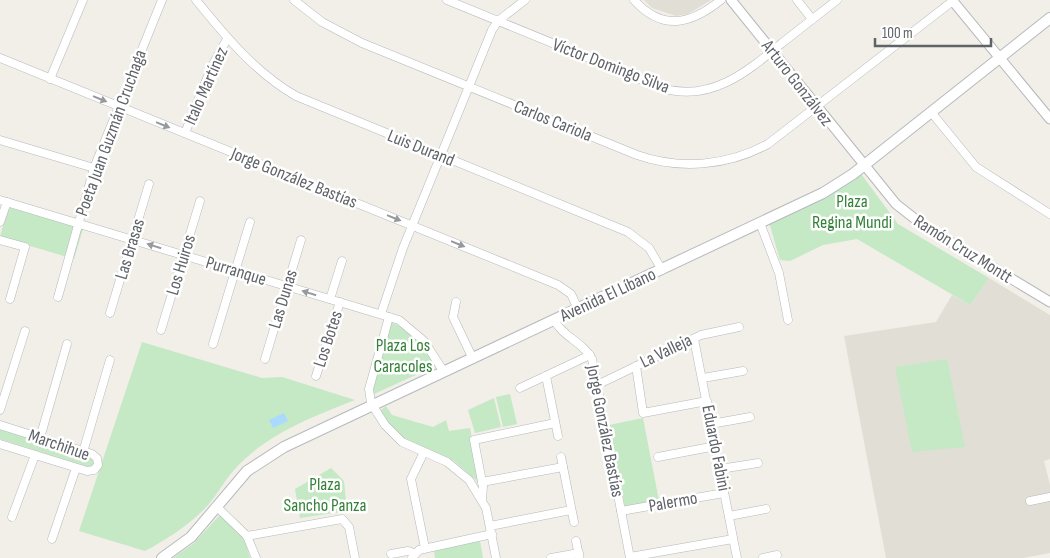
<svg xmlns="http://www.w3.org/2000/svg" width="1050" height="558" font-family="'Sofia Sans Condensed',sans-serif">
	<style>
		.education { fill: #e1ded6 }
		.green { fill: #c5e8c5 }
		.water { fill: #aadaff }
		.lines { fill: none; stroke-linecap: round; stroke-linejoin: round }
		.minor-casing { stroke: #b5b8bc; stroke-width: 9 }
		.tertiary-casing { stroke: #b5b8bc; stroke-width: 11 }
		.secondary-casing { stroke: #b6babf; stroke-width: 12 }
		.minor { stroke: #fff; stroke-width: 8 }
		.tertiary { stroke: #fff; stroke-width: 9 }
		.secondary { stroke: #fff; stroke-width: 10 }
		.oneway { fill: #979a9d }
		.labels { text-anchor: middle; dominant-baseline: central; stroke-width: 5; stroke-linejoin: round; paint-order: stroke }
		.street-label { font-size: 18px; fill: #5f6368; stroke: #fff }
		.park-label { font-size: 18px; fill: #348238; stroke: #fff }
	</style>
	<rect width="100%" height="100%" fill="#f1efe8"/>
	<g class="education">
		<path d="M644,0H711L688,14L676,16L652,8Z"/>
		<path d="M989,278L1050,315V459L1044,461L1050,485V553L1023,558H886L844,336L936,322L952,295L970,305Z"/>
	</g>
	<g class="green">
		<path d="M861,174L898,224L989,278L970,305L857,239L823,245L790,261L780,260L769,222Z"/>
		<path d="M8,207L83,229L74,259L0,237Z"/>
		<path d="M390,322C412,330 422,344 435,362V366L372,395L370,390Z"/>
		<path d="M142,342L262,378L282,377L355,400C312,417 266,434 234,470C225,480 218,493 209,504C191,524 169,538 145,551L79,531Z"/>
		<path d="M947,359L965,447L912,452L895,367Z"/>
		<path d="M510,394L517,424L503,427L496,397Z"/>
		<path d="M494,398L501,427L475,433L468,410Z"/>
		<path d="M386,406L392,415L433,427L446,420L449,431L470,428L480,480L477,481L454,461L401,438L381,416V410Z"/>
		<path d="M643,418L659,501L625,507L609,425Z"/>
		<path d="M0,427L92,456L95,461L94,465L89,467L0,439Z"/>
		<path d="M331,468L344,481L347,511L300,518L295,489Z"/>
		<path d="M219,516H225L243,535L250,558H173L194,543Z"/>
		<path d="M480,541L483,558H435L434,549Z"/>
	</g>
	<path class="water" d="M284,413L288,421L273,428L269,420Z"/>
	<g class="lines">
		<g class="minor-casing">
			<g id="minor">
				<path d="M196,0C226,37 255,72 296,96L628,232L649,248L662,270"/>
				<path d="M294,0L322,22L362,43L637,155C680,170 728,166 768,144L954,0"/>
				<path d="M447,0L662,88C710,103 747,72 782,43C800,29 819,14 837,0"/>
				<path d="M634,0C663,32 691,24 721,0"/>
				<path d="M797,0L812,19"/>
				<path d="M0,58L558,285L571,294L578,309"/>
				<path d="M50,79L83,0"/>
				<path d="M931,112L976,167L1050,214"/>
				<path d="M185,133L212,66L227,39"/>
				<path d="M0,140L94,168"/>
				<path d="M0,200L399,320L424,341L444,372"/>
				<path d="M0,222L7,202"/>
				<path d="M760,223L779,273L788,320"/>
				<path d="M0,240L25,247L10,299"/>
				<path d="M58,297L94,168L162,0"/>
				<path d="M330,299L342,261"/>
				<path d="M456,302L453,317L473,359"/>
				<path d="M110,313L149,184"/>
				<path d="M381,314L403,248L492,30L498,21L525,0"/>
				<path d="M389,317L369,389L371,403L385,425L402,442L447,462L469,480L486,508L496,558"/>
				<path d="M554,320C563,337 583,342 592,359L630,558"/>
				<path d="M161,330L200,201"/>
				<path d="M694,339L737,558"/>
				<path d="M213,344L250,222"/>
				<path d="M265,359L301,240"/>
				<path d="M636,366L643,413L707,401"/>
				<path d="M316,376L340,302"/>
				<path d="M546,376L558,436"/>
				<path d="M703,378L743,371"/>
				<path d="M597,385L701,335L739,327"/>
				<path d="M520,388L590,355"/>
				<path d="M0,410L25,331"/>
				<path d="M711,424L750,417"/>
				<path d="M0,425L92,454L97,458L98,465L94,470L87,471L0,444"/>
				<path d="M40,438L67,344"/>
				<path d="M83,452L110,360"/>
				<path d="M424,452L411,479L425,548"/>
				<path d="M561,457L574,522"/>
				<path d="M658,457L716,446"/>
				<path d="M720,469L758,463"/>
				<path d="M482,482L563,467"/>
				<path d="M482,499L483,487L474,440L555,423"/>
				<path d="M1030,501L1050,497"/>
				<path d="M216,506L247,536L256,558"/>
				<path d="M621,511L724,493"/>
				<path d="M729,516L766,509"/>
				<path d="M12,517L35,455"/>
				<path d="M490,526L571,510"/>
				<path d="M247,536L342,519L349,527L355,558"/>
				<path d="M52,539L76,468"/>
				<path d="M576,541L579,556"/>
				<path d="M391,554L408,551L414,553"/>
				<path d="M630,557L733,539"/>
				<path d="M412,558L419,550L492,534"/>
				<path d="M551,558L579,553"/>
				<path d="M763,558L777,555"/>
			</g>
		</g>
		<g class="tertiary-casing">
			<g id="tertiary">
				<path d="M731,0L896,204L924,226L1050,302"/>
				<path d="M952,0L1050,119"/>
			</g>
		</g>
		<g class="secondary-casing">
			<path id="secondary" d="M162,558L191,537L247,471L284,447L823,193L853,174L1050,18"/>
		</g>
		<use href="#minor" class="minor"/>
		<use href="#tertiary" class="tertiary"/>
		<use href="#secondary" class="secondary"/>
	</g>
	<defs><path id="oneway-solid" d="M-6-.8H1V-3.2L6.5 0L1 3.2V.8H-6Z" transform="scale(1.25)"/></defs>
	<g class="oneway">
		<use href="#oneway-solid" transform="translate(100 99) rotate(22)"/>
		<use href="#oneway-solid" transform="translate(163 125) rotate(22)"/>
		<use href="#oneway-solid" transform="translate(394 218) rotate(22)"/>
		<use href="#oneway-solid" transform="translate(458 244) rotate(22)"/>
		<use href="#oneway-solid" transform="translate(154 246) rotate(-163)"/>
		<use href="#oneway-solid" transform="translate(309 293) rotate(-163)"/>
	</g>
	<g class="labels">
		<g class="street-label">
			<text transform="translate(611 66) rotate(21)">Víctor Domingo Silva</text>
			<text transform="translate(797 83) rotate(52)">Arturo Gonzálvez</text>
			<text transform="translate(206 86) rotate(-66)">Italo Martínez</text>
			<text transform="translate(553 121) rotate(22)">Carlos Cariola</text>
			<text transform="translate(111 133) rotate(-70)">Poeta Juan Guzmán Cruchaga</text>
			<text transform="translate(421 148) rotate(22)">Luis Durand</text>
			<text transform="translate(294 178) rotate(22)">Jorge González Bastías</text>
			<text transform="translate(130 249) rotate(-73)">Las Brasas</text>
			<text transform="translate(963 249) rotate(32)">Ramón Cruz Montt</text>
			<text transform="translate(181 265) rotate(-73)">Los Huiros</text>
			<text transform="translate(236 271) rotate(17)">Purranque</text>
			<text transform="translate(608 295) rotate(-25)">Avenida El Líbano</text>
			<text transform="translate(283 299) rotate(-73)">Las Dunas</text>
			<text transform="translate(328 339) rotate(-72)">Los Botes</text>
			<text transform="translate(666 351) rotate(-26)">La Valleja</text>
			<text transform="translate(605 431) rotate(79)">Jorge González Bastías</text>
			<text transform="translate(59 445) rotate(19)">Marchihue</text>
			<text transform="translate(716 448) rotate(79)">Eduardo Fabini</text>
			<text transform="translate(673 502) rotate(-10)">Palermo</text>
		</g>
		<g class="park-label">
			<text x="852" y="201">Plaza<tspan x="852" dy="21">Regina Mundi</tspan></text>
			<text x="403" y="345">Plaza Los<tspan x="403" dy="21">Caracoles</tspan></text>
			<text x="325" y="484">Plaza<tspan x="325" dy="21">Sancho Panza</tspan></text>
		</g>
	</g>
	<path d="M875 38v8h116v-8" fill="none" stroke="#5f6368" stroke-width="2.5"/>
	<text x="882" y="38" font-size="15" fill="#5f6368" stroke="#ffffff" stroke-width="4" paint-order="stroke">100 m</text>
</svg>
